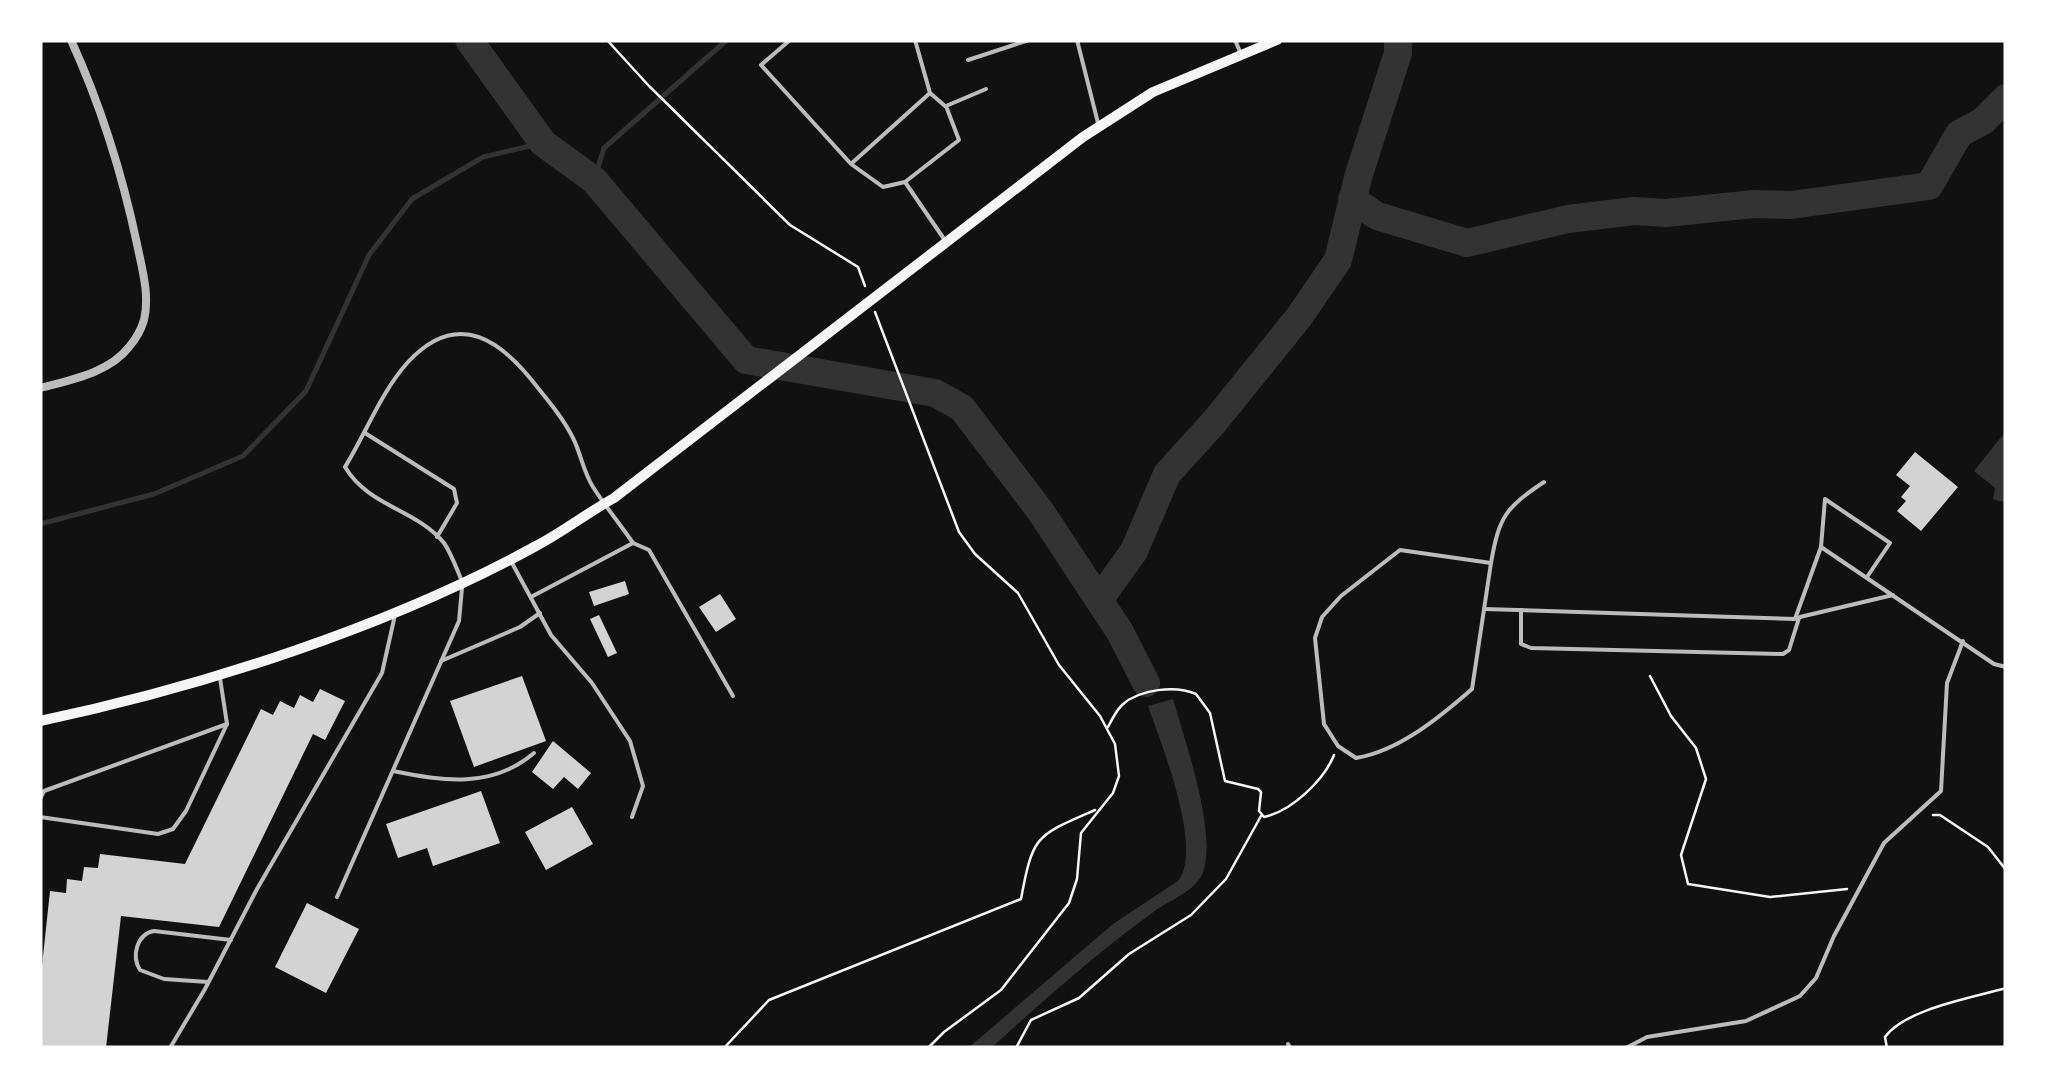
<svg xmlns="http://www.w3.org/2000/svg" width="2046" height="1088" font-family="'Work Sans',sans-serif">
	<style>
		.water { fill: #333 }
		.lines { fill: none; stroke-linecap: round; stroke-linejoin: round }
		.stream { stroke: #333; stroke-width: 5 }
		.river { stroke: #333; stroke-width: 28 }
		.building { fill: #d3d3d3 }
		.path { stroke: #f5f5f5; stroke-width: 2.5 }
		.service { stroke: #bcbcbc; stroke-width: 4 }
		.minor { stroke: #bcbcbc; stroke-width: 8 }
		.secondary { stroke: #f5f5f5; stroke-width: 10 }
	</style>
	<rect width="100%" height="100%" fill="#111"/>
	<g class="water">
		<path d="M2006,431V503L1993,499L1995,488L1974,471Z"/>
		<path d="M1173,699C1185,741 1217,832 1203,872C1196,891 1172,899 1156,910C1098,952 1044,1000 991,1048H968L1113,924L1178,881C1204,850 1161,743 1148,706Z"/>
	</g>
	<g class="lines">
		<g class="stream">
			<path d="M594,180L604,148L727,40"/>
			<path d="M40,524L154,494L243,456L306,391L369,255L412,199L483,157L543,143"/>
		</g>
		<g class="river">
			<path d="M469,40L543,143L594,180L746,360L935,393L962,408L1041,512L1120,632L1146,683"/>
			<path d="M1352,199L1377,216L1467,243L1568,219L1634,211L1666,213L1754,204L1791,205L1929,186L1959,134L1983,121L2006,98"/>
			<path d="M1099,600L1134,551L1167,474L1215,421L1299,317L1338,260L1359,174L1398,53V40"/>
		</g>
	</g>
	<g class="building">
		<path d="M1915,452L1958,487L1921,531L1897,511L1906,501L1901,497L1910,486L1896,475Z"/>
		<path d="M625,581L629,594L594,606L589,592Z"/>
		<path d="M720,594L736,619L716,632L699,607Z"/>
		<path d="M599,615L617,653L608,657L590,619Z"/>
		<path d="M522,676L546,741L474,767L450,701Z"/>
		<path d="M320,689L345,701L325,740L313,734L219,927L121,916L106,1048H40V984L50,891L66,893L67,879L82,881L84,867L98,868L100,854L185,864L261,709L273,715L280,701L294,708L300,695L313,702Z"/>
		<path d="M553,741L591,773L578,789L564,777L553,789L532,772Z"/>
		<path d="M481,791L500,843L433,866L427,848L398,858L386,824Z"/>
		<path d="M572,807L593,844L546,870L525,832Z"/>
		<path d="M307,903L359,929L326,993L275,967Z"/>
	</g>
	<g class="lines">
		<g class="path">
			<path d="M607,40L649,86L790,225L858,267L865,286"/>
			<path d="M875,312L959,532L975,554L1018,593L1059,665L1100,716L1115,744L1119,776L1113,793L1081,833L1077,879L1069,903L1001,990L944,1032L928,1048"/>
			<path d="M1650,676L1671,716L1696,748L1706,779L1681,855L1688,884L1770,897L1847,889"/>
			<path d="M1108,727C1112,719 1116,711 1122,705C1139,689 1176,685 1196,694L1210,713L1225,781L1258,789L1261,792L1259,811L1264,817C1292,811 1324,780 1334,755"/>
			<path d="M1933,815H1940L1988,847L2006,870"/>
			<path d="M724,1048L769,1000L1021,899C1033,834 1036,836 1095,810"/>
			<path d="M1016,1048L1031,1020L1079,998L1129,954L1191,915L1226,879L1261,816"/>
			<path d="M1887,1048L1885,1037C1905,1009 1972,998 2006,988"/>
		</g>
		<g class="service">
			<path d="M790,40L761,65L851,164L883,187L905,182"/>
			<path d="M915,40L930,93L945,106"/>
			<path d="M1077,40L1098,123"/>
			<path d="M1235,40L1241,54"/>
			<path d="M968,60L1029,40"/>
			<path d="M852,163L930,93"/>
			<path d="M944,239L905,182L959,140L946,106L986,89"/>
			<path d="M365,433L454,489L457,503L437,537"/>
			<path d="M633,543L649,550L733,696"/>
			<path d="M1821,547L1994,664L2006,667"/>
			<path d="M512,563L551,635L592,683L630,741L643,786L632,817"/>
			<path d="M1491,563L1472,689C1440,717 1399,751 1356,758L1338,746L1324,724L1315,638L1322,617L1341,596L1400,550L1491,563C1499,517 1505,508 1544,482"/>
			<path d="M461,579C456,567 451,553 444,543C416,509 369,507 345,467C366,433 381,392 408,362C459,307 503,342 538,388C551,404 564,420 573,438C581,454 583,471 593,487C605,506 620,524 633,543L531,597"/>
			<path d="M1484,609L1795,619L1821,547L1825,499L1890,543L1867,577"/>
			<path d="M1521,610V644L1531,648L1783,654L1789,650L1799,618"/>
			<path d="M1800,617L1893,595"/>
			<path d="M441,661L520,627L540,613"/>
			<path d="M393,771C443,781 492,789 534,753"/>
			<path d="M40,799L44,791L227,724"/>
			<path d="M40,817L158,834L173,829L186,811L227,724L220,678"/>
			<path d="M337,897L459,621L462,588"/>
			<path d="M208,982L164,979L140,970C131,956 137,934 154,931L231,940"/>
			<path d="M1288,1044L1290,1048"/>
			<path d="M170,1048L205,989L257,889L382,673L395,615"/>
			<path d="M1626,1048L1647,1037L1746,1021L1800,996L1816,978L1834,936L1884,843L1941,791L1947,683L1963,641"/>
		</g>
		<path class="minor" d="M40,388C70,380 109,373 129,347C135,340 141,330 144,320C150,295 142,269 137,244C122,173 101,106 71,40"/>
		<path class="secondary" d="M40,721C203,687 390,626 536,546C563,532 587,513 614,498L1083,137L1153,92L1277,40"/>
	</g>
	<rect width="2046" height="1088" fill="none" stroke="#ffffff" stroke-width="85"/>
</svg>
